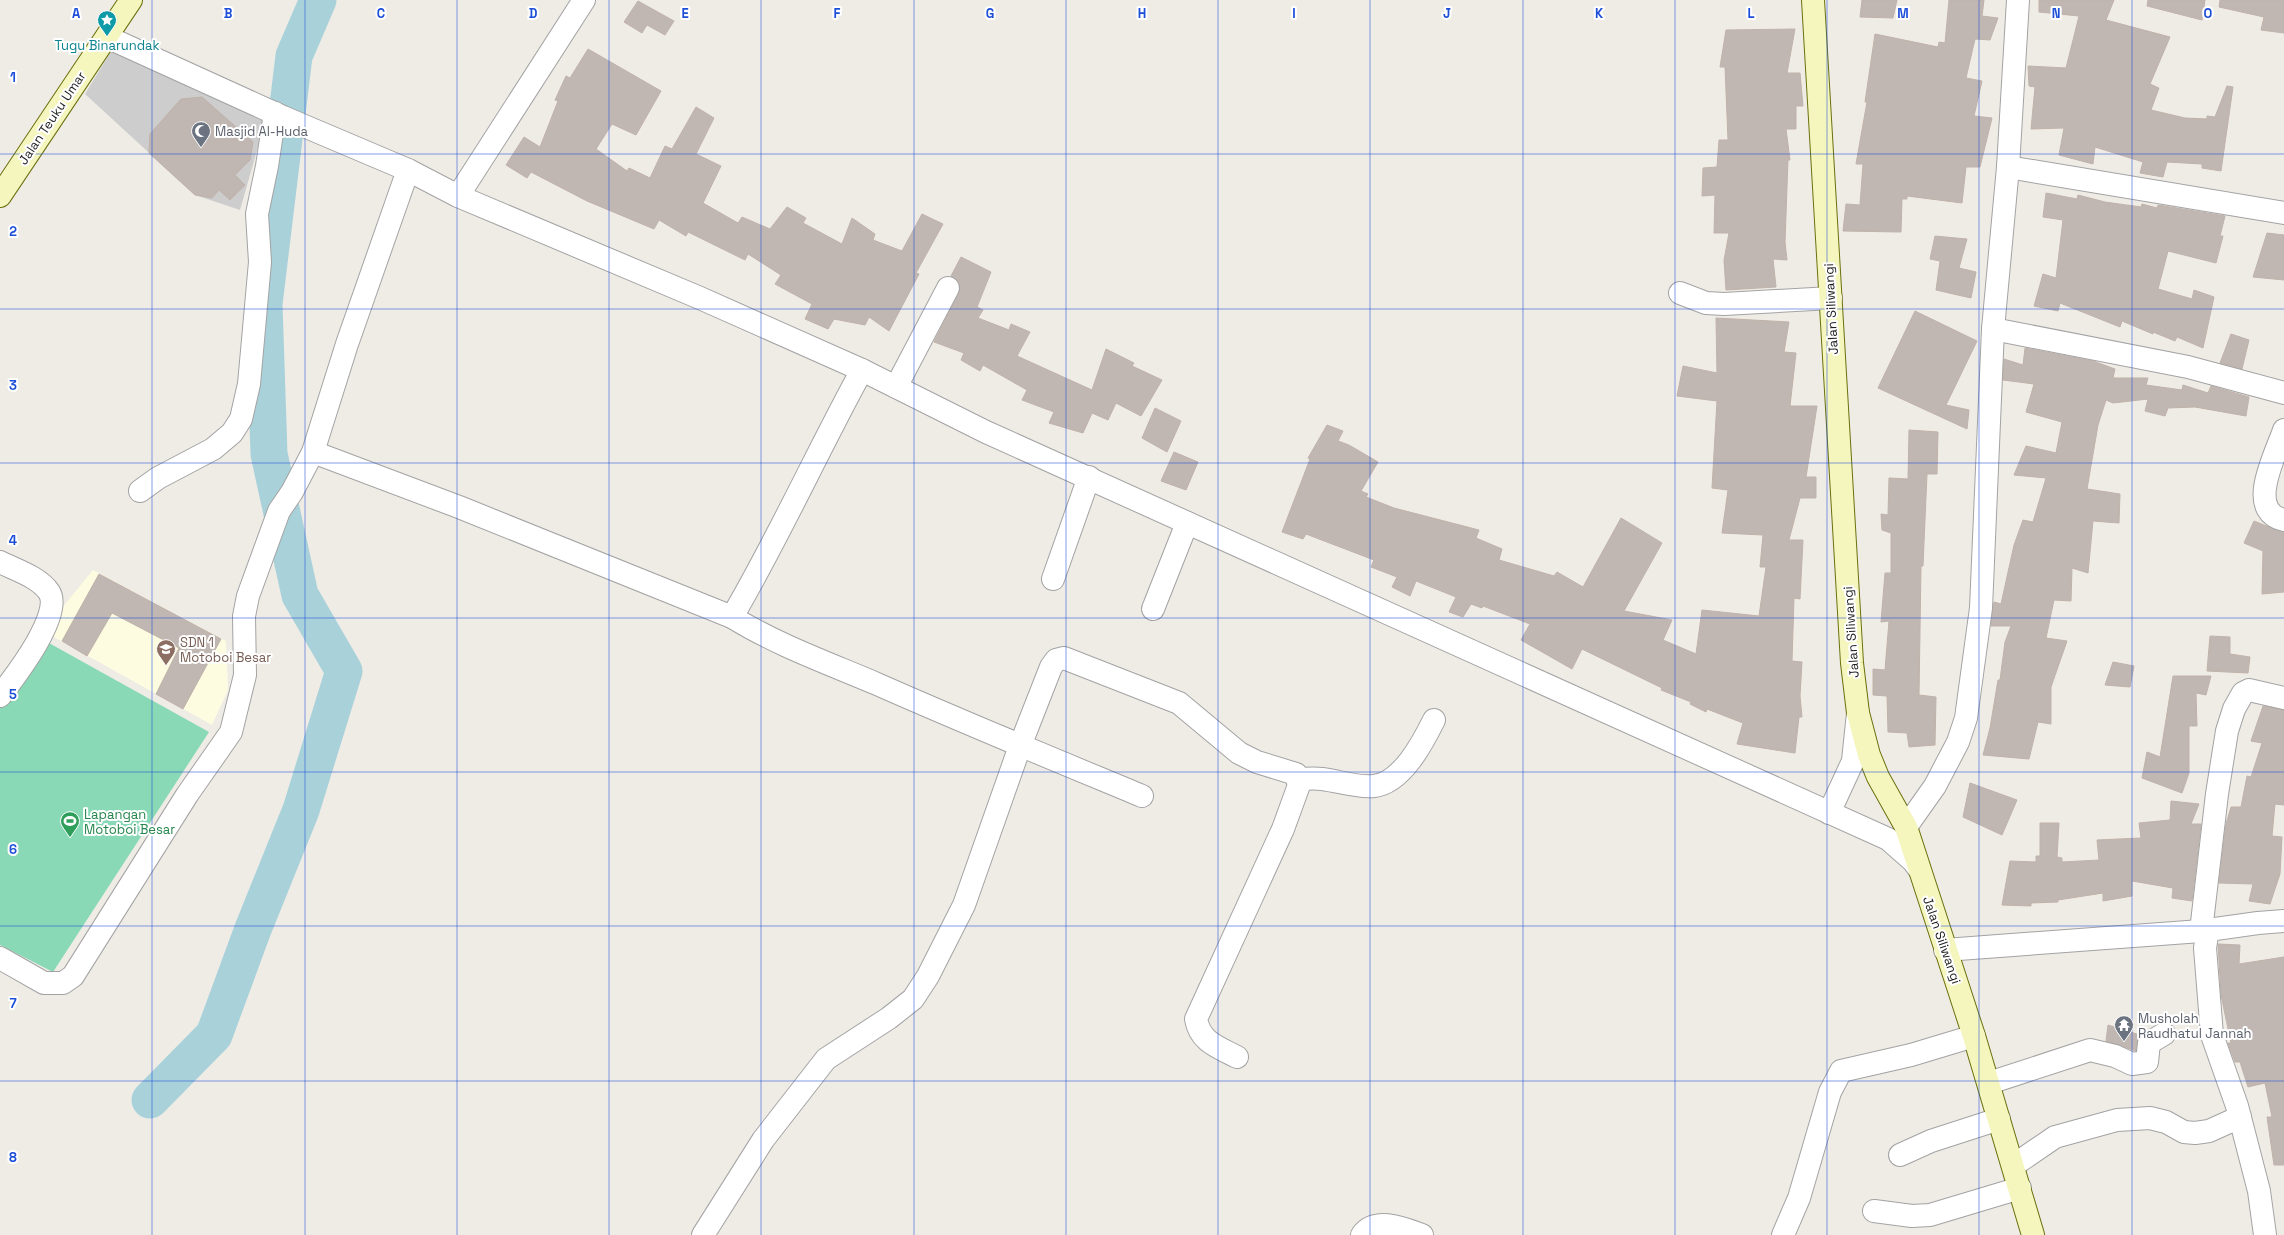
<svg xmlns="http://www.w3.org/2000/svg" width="2284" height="1235" font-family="'Space Grotesk',sans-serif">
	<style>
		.education { fill: #fdfce1 }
		.religious { fill: #cdcdcd }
		.pitch { fill: #89d9b6 }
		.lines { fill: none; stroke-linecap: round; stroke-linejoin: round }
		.river { stroke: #a9d1da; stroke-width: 37 }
		.building { fill: #c0b7b3; stroke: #c0b2a9 }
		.street-casing { stroke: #a3a3a3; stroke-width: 24 }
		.secondary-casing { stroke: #6a700c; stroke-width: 24 }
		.street { stroke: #fff; stroke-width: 22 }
		.secondary { stroke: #f5f5be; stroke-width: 22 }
		.grid { fill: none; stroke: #1d4ed8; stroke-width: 1; stroke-opacity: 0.55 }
		.labels { text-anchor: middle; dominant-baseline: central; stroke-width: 4; stroke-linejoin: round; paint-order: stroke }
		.culture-label { font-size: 13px; fill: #0d838f; stroke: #fff }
		.street-label { font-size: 13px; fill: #1f1f1f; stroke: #fff }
		.worship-label { font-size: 13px; fill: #5b616d; stroke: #fff; text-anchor: start }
		.education-label { font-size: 13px; fill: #785e54; stroke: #fff; text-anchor: start }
		.leisure-label { font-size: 13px; fill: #27864d; stroke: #fff; text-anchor: start }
		.grid-label { font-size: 13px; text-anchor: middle; font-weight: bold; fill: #1d4ed8; stroke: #fff; stroke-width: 4; stroke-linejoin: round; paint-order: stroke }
	</style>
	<rect width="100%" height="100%" fill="#efece6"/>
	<path class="education" d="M93,570L226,641L228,690L212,725L43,631Z"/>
	<path class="religious" d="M112,50L265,122L240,210L195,195L85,94Z"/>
	<path class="pitch" d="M31,633L209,732L53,972L0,945V678Z"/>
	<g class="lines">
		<path class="river" d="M150,1100L214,1035L253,929L301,810L344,671L300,595L269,454L264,304L294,56L318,0"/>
	</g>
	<g class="building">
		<path d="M1862,0H1897L1893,18L1860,17Z"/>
		<path d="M1949,0H1984L1982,16L1998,18L1990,40L1975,39L1966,78L1982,81L1974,116L1992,118L1980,167H1966L1962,203L1907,196V199H1902L1901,232L1843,231L1846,204L1860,205L1863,164H1856L1867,102H1865L1875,34L1938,47L1939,42L1945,43Z"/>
		<path d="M2039,0H2114L2106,20L2170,37L2150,84L2159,88L2151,110L2185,118L2207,119V116L2215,117L2227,86L2233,87L2221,171L2202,168V164L2167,162L2163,177L2140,173L2143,162L2095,147L2093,164L2059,155L2064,128L2031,129L2035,87L2029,86L2028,66L2066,68L2079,16L2039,12Z"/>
		<path d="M2148,0H2205L2202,20L2147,6Z"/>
		<path d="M2220,0H2284V33L2261,30L2264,17L2219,7Z"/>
		<path d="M638,1L674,21L665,35L647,25L642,33L624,22Z"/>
		<path d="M1795,29L1787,73H1800L1803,106H1796V129H1786L1790,160H1788L1785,242L1787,260L1773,259L1776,287L1726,290L1724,260L1729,233H1714L1715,195L1702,196L1703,168L1717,167L1719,140H1728L1725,67H1720L1726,30Z"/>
		<path d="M588,49L661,91L636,135L612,124L596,149L627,171L629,168L650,178L665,146L672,149L696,107L714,118L696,154L721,166L703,203L738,223L742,217L770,229L787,207L806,218L803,223L842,244L852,218L875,234L873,240L902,251L922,214L943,224L916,273L919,274L889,331L869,317L865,325L834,319L828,329L805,319L812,304L775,284L781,275L748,254L745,260L688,232L686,236L659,220L654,229L587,201L531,172L527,178L506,165L524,137L540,147L558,101L555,100L566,76L570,78Z"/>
		<path d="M202,97L253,142L250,160L235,175L245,185L230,200L219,190L212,198L195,195L149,153L150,134L181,99Z"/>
		<path d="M2046,193L2077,199L2078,195L2105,202L2141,207L2142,204L2157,208L2158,205L2225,216L2220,236H2223L2216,263L2168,251L2158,289L2192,299L2194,290L2214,297L2203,348L2177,337L2175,341L2153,332V334L2122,321L2120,327L2060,303L2058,311L2034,306L2043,274L2056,278L2063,220L2043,217Z"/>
		<path d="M2267,233L2284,235V280L2253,277Z"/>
		<path d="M1935,236L1967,239L1959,268L1976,272L1971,298L1936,290L1940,261L1930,259Z"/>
		<path d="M961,257L991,272L977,307L983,310L978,318L1009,330L1011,324L1030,332L1017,356L1092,390L1106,349L1134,363L1132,366L1162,380L1141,416L1116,403L1108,420L1092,413L1083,433L1049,423L1054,412L1022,400L1027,390L983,365L980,371L961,360L964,353L934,342L959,293V282L951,276Z"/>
		<path d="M1915,311L1977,341L1946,405L1969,410L1967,429L1878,388Z"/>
		<path d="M1716,318L1789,322L1784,352L1796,353L1790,406H1817L1806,477H1816V498H1800L1789,540H1803L1800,599L1794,598L1792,661L1802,662L1800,696L1802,717H1799L1795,753L1737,744L1743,723L1707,709L1706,712L1690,704L1691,702L1661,690L1662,688L1582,649L1572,669L1521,640L1530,624L1483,606L1482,608L1471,604L1463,617L1449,612L1456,597L1416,581L1410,596L1392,587L1397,577L1371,567L1374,560L1306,534L1303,539L1282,532L1310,459L1308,458L1327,425L1343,431L1338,441L1349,445L1378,462L1361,491L1368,494L1366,497L1394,508L1479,530L1476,538L1502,549L1499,560L1554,576L1557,572L1583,587L1621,518L1662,543L1624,611L1672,620L1663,640L1696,654L1702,610L1759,616L1766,567H1760L1763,535L1722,533L1728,490L1712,488L1717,401L1677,396L1683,366L1717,373Z"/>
		<path d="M2231,334L2249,340L2242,369L2220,363Z"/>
		<path d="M2025,348L2093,361L2115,369L2113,378H2148L2146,385L2182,390L2183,385L2208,393L2211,386L2249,397L2246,416L2195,407L2168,408L2165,416L2145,411L2148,399L2113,403L2106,400L2098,425L2087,489L2120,494L2119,523L2093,521L2088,573L2072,568L2071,601L2054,600L2046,638L2067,641L2051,687V724L2038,722L2029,759L1983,755L1990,728L1998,680H2000L2005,642L2011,626H1991L1994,602L2001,604L2014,545L2023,520L2033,522L2046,478L2014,475L2026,446L2056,453L2062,422L2026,412L2034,384L2003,380L2004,359L2023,365Z"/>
		<path d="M1155,408L1181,421L1167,452L1142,438Z"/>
		<path d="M1909,430L1938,432L1937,474H1927L1923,566H1921L1919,695L1936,697L1935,745L1909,747L1907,733L1888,732L1887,696L1873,695V669L1885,670L1889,621L1881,622L1885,573H1891V533L1882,530L1881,514L1888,515L1889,478L1908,479Z"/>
		<path d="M1174,452L1198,462L1186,490L1161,481Z"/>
		<path d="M2254,521L2284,533V592L2262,594L2263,551L2244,543Z"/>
		<path d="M99,574L221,639L183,709L156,694L179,648L112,613L87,656L62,641Z"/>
		<path d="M2210,636L2230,637V654L2250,657L2248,673L2207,671Z"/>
		<path d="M2113,662L2134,666L2130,687L2105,685Z"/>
		<path d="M2173,676H2211L2206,695L2196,693L2197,726H2189V773L2182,793L2142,778L2147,752L2160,757Z"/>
		<path d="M2263,706L2284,710V805L2275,804L2272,836L2282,837L2280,874L2270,904L2249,901L2253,884L2219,883L2226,824L2231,807H2241L2247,776L2251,777L2262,743L2251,741Z"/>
		<path d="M1970,783L2017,800L2002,835L1963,817Z"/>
		<path d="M2171,801L2199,804L2191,824H2201L2192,901L2172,898L2173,888L2132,881V896L2103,901V893L2058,900V902L2031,903V906L2002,905L2010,861L2036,862V856H2040V823H2059L2057,857L2062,858V862L2099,860L2097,840L2141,838L2139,823L2170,820Z"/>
		<path d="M2218,944L2240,945L2239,964L2284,957V1165H2274L2267,1117H2272L2265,1083L2248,1087L2240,1062H2235L2228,1043H2231L2221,995Z"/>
		<path d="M2108,1025L2140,1035L2136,1051L2106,1041Z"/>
	</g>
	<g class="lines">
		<g class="street-casing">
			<g id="street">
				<path d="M107,37L283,117L408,170L458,196L700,298L862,370L986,432L1888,839L1913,861L1919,869"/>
				<path d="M2008,167L2284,213"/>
				<path d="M458,196L584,0"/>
				<path d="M1680,293L1706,303L1724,304L1831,298"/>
				<path d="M1993,329L2188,367L2284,393"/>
				<path d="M896,387L948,288"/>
				<path d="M2284,430C2277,452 2244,511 2284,520"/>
				<path d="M313,452L459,507L732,617C779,537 817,452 862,370"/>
				<path d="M140,491L158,478L213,449L232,433L241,419L249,384L260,262L257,214L267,166L275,113"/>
				<path d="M0,562C16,570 39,577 49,592C64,614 13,679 0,696"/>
				<path d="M1053,579L1089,477"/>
				<path d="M1153,609L1187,523"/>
				<path d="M732,617C777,645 828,663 877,684C965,723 1053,759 1142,796"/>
				<path d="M1297,779C1305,779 1314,778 1322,779C1339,781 1357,788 1374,786C1402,783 1423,742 1434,720"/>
				<path d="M1829,813L1853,761L1858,713"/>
				<path d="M1906,827L1935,786L1958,742L1966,718L1981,608L1993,329L2008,167L2018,0"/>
				<path d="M2208,929L2205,948L2212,1035L2237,1106L2259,1191L2265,1235"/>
				<path d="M2201,931L2217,794L2227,731L2234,709L2243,693L2249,690L2284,698"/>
				<path d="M1945,950L2201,931L2258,923L2284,921"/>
				<path d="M0,958L44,983H63L73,976L187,795L231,732L245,675L244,616L248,596L279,511L292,492L313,452L347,344L408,170"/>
				<path d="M1989,1083L2090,1050L2115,1056L2132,1064L2147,1062L2149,1043L2164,1034"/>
				<path d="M1900,1155L1931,1141L1999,1119"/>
				<path d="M2014,1165L2055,1137L2117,1120L2150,1118L2166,1122L2184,1132L2195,1133L2209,1131L2240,1117"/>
				<path d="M1874,1211L1912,1216L1930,1215L2020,1188"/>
				<path d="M703,1235L763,1140L826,1059L889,1018L913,999L928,976L964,905L1020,746L1051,667L1056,660L1064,658L1179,703L1239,753L1257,762L1296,774L1299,785L1283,829L1196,1019C1200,1042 1218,1047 1237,1057"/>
				<path d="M1362,1235C1376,1216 1405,1229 1422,1235"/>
				<path d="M1783,1235L1799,1198L1830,1092L1841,1071L1911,1055L1974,1036"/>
			</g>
		</g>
		<g class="secondary-casing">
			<g id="secondary">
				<path d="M1813,0L1852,663L1858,713L1869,755L1878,777L1906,827L1974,1036L2033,1235"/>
				<path d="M0,196L131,0"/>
			</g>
		</g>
		<use href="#street" class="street"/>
		<use href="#secondary" class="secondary"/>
	</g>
	<path class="grid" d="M152,0V1235M305,0V1235M457,0V1235M609,0V1235M761,0V1235M914,0V1235M1066,0V1235M1218,0V1235M1370,0V1235M1523,0V1235M1675,0V1235M1827,0V1235M1979,0V1235M2132,0V1235M0,154H2284M0,309H2284M0,463H2284M0,618H2284M0,772H2284M0,926H2284M0,1081H2284"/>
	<defs>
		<g id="sight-pin" transform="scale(1)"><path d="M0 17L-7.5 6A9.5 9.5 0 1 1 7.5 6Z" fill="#0f9aa8" stroke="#fff"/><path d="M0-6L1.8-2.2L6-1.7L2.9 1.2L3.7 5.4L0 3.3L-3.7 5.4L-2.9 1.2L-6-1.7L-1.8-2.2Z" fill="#fff"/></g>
		<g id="mosque-pin" transform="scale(1)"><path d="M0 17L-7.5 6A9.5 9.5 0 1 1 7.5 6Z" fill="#6b7280" stroke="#fff"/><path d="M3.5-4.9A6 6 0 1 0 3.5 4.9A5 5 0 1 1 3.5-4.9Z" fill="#fff"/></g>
		<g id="school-pin" transform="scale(1)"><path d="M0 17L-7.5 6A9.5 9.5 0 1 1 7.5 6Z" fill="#8d6e63" stroke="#fff"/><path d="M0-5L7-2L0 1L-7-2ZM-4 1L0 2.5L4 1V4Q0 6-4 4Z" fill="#fff"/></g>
		<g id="stadium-pin" transform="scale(1)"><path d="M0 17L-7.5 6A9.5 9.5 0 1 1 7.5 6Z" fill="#2e9e5b" stroke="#fff"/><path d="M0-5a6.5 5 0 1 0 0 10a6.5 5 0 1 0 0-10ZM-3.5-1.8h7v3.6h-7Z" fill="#fff"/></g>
		<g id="temple-pin" transform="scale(1)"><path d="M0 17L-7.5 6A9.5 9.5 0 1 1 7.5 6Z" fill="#6b7280" stroke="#fff"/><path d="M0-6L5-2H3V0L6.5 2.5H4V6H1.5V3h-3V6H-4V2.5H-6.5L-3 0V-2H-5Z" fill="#fff"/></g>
	</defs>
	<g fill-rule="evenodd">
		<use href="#sight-pin" x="107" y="20"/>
		<use href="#mosque-pin" x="201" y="131"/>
		<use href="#school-pin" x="166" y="649"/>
		<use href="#stadium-pin" x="70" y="821"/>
		<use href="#temple-pin" x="2124" y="1025"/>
	</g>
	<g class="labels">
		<g class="culture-label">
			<text x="107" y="45">Tugu Binarundak</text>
		</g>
		<g class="street-label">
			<text transform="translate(52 118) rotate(-56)">Jalan Teuku Umar</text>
			<text transform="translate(1831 309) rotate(-93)">Jalan Siliwangi</text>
			<text transform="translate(1851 632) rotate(-94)">Jalan Siliwangi</text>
			<text transform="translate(1942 940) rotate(71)">Jalan Siliwangi</text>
		</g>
		<g class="worship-label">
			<text x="215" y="131">Masjid Al-Huda</text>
			<text x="2138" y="1018">Musholah<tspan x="2138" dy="15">Raudhatul Jannah</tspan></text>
		</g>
		<g class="education-label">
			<text x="180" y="642">SDN 1<tspan x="180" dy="15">Motoboi Besar</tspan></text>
		</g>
		<g class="leisure-label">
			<text x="84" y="814">Lapangan<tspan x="84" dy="15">Motoboi Besar</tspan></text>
		</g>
	</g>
	<g class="grid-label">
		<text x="76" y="18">A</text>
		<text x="228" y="18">B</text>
		<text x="381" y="18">C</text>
		<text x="533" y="18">D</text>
		<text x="685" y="18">E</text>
		<text x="837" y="18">F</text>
		<text x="990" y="18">G</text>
		<text x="1142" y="18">H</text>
		<text x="1294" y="18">I</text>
		<text x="1447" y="18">J</text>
		<text x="1599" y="18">K</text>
		<text x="1751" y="18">L</text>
		<text x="1903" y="18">M</text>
		<text x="2056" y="18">N</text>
		<text x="2208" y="18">O</text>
		<text x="13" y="82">1</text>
		<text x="13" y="236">2</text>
		<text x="13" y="390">3</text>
		<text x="13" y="545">4</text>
		<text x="13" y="699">5</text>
		<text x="13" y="854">6</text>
		<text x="13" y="1008">7</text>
		<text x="13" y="1162">8</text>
	</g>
</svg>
